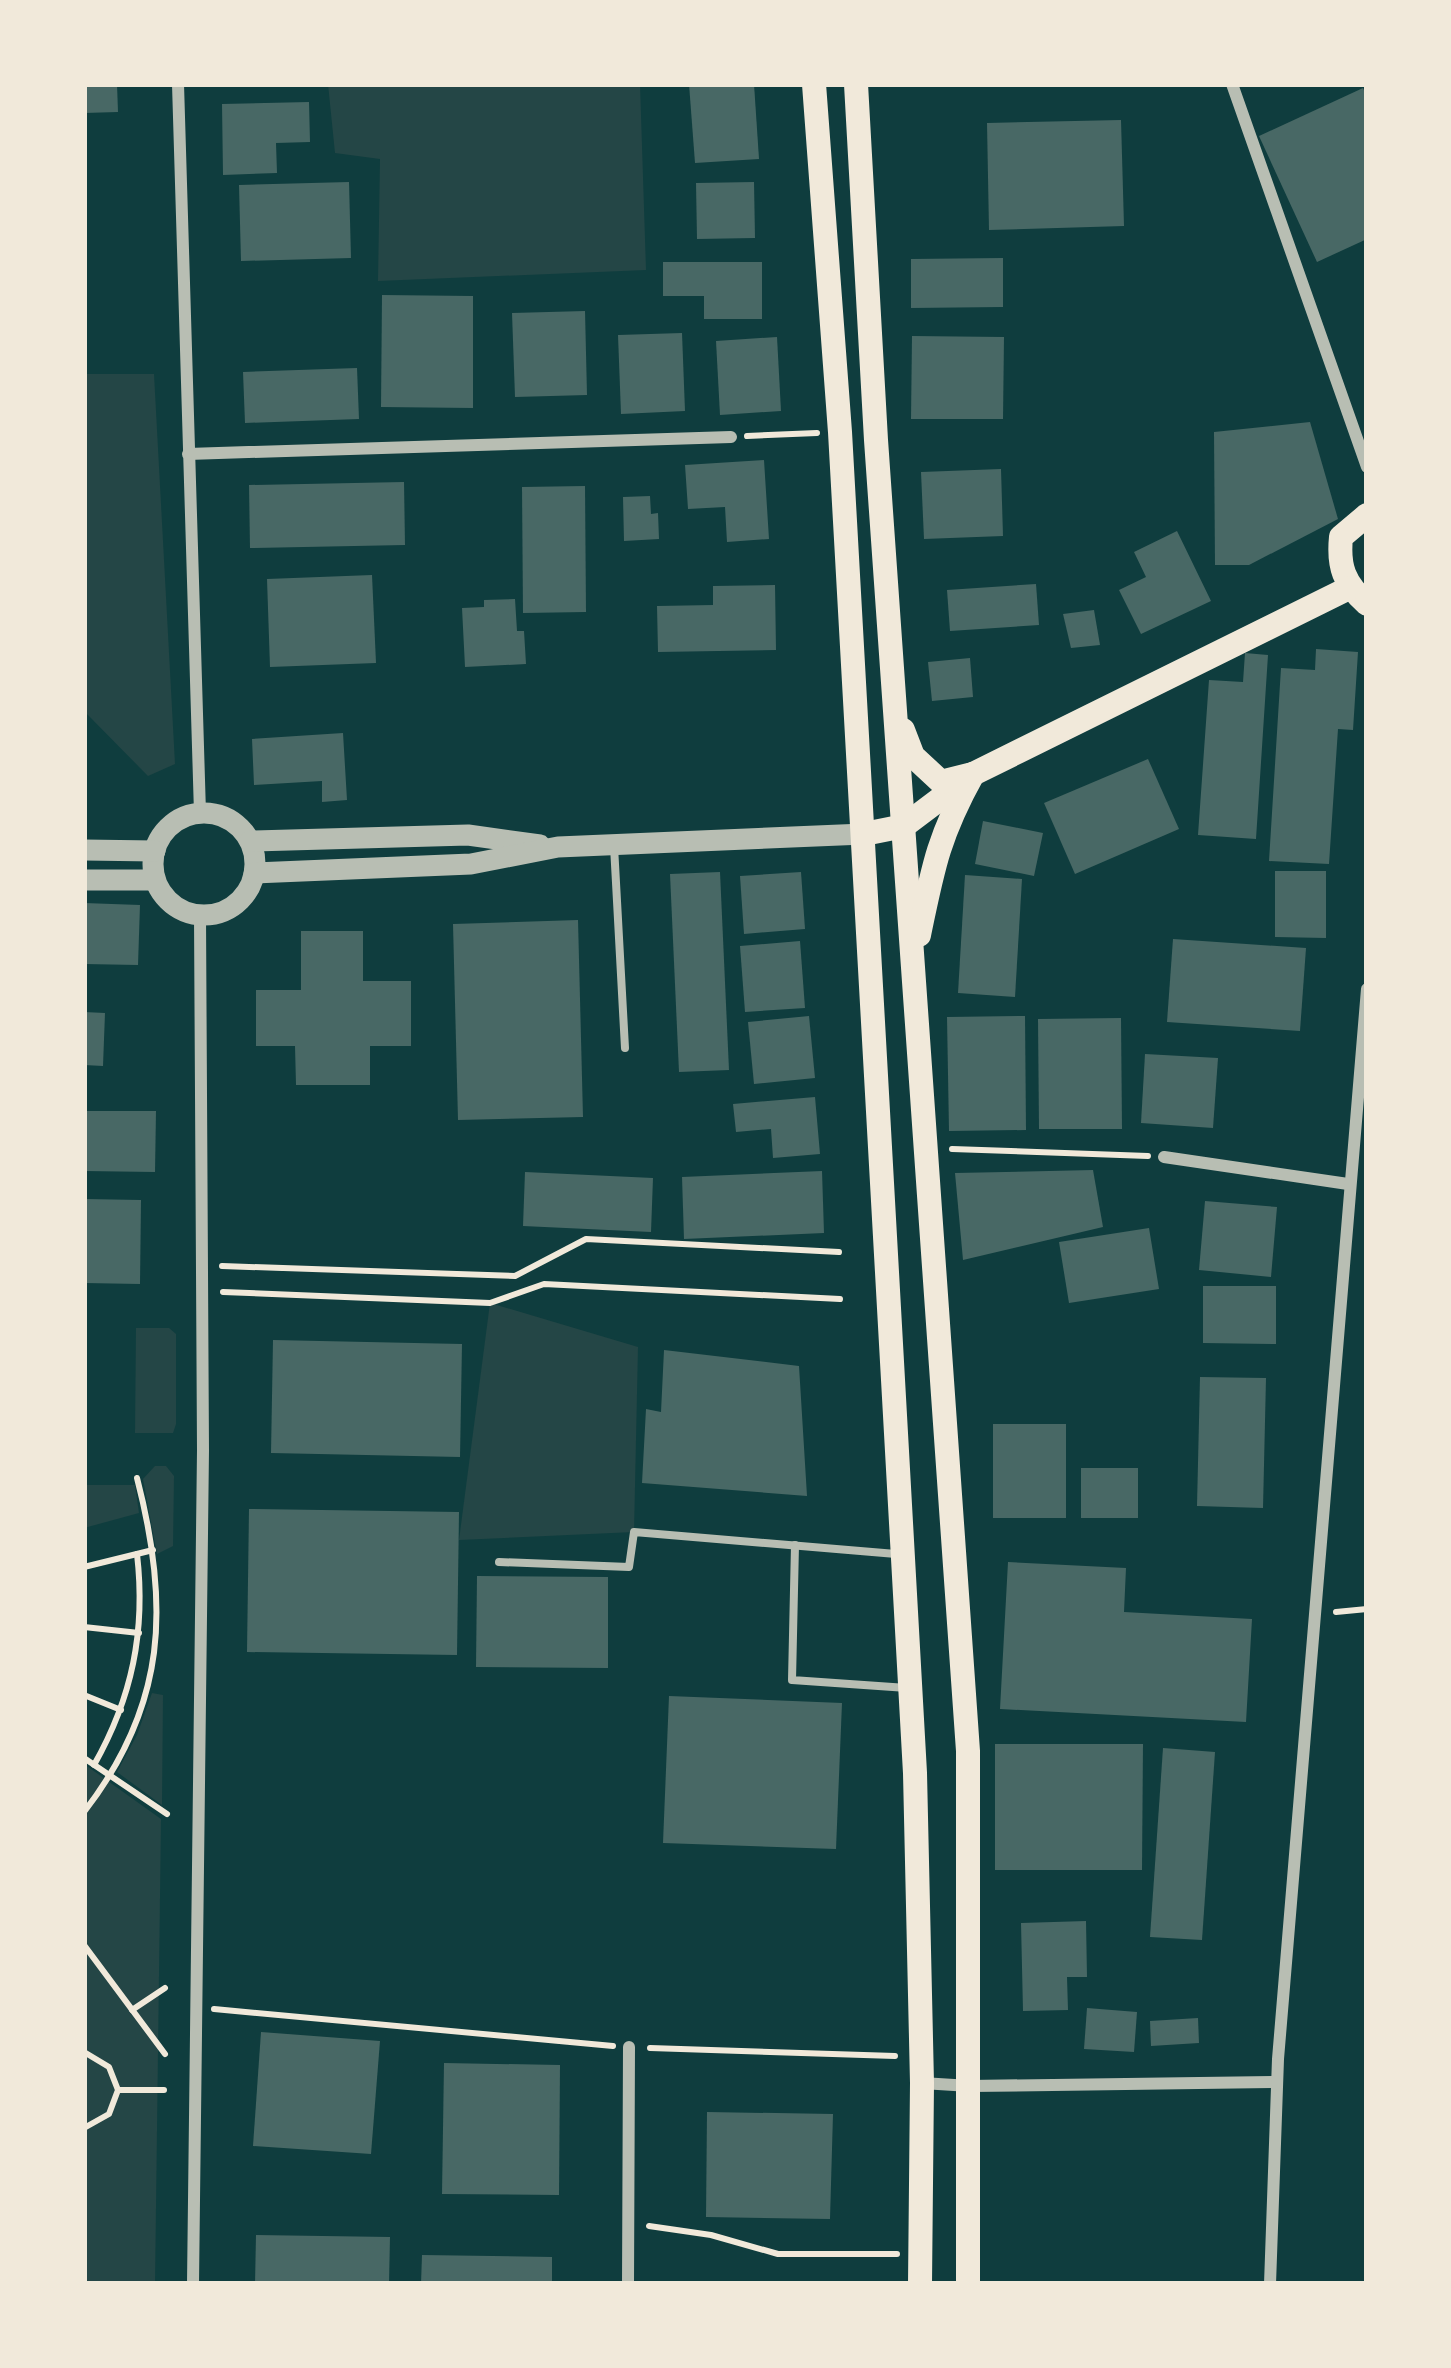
<svg xmlns="http://www.w3.org/2000/svg" width="1451" height="2368" font-family="Raleway,sans-serif">
	<style>
		.green { fill: #244646 }
		.building { fill: #486865 }
		.lines { fill: none; stroke-linecap: round; stroke-linejoin: round }
		.path { stroke: #f1e9da; stroke-width: 6 }
		.service { stroke: #b8beb3; stroke-width: 8 }
		.minor { stroke: #b8beb3; stroke-width: 12 }
		.tertiary { stroke: #b8beb3; stroke-width: 21 }
		.secondary { stroke: #f1e9da; stroke-width: 24 }
		.primary { stroke: #f1e9da; stroke-width: 24 }
	</style>
	<rect width="100%" height="100%" fill="#0f3d3e"/>
	<g class="green">
		<path d="M328,84H640L646,270L378,281L380,159L335,153Z"/>
		<path d="M84,374H154L175,764L148,776L84,711Z"/>
		<path d="M490,1303L638,1347L634,1532L459,1540Z"/>
		<path d="M136,1328H169L176,1334V1424L173,1433H135Z"/>
		<path d="M155,1466H166L174,1476L173,1546L157,1554L143,1479Z"/>
		<path d="M84,1485H135L139,1513L84,1528Z"/>
		<path d="M152,1693L163,1695L162,1805L117,1772L137,1735Z"/>
		<path d="M84,1764L161,1819L155,2284H84Z"/>
	</g>
	<g class="building">
		<path d="M84,84H117L118,112L84,113Z"/>
		<path d="M689,84H754L759,159L695,163Z"/>
		<path d="M1363,88L1367,97V239L1317,262L1259,136Z"/>
		<path d="M309,102L310,142L276,143L277,173L223,175L222,104Z"/>
		<path d="M1121,120L1124,226L989,230L987,123Z"/>
		<path d="M349,182L351,258L241,261L239,185Z"/>
		<path d="M754,182L755,238L697,239L696,183Z"/>
		<path d="M1003,258V307L911,308V259Z"/>
		<path d="M663,262H762V319H704V296H663Z"/>
		<path d="M382,295L473,296V408L381,407Z"/>
		<path d="M585,311L587,395L515,397L512,313Z"/>
		<path d="M682,333L685,411L621,414L618,335Z"/>
		<path d="M912,336L1004,337L1003,419H911Z"/>
		<path d="M777,337L781,411L720,415L716,341Z"/>
		<path d="M357,368L359,419L245,423L243,372Z"/>
		<path d="M1310,422L1338,519L1249,565H1215L1214,432Z"/>
		<path d="M764,460L769,539L727,542L725,507L688,509L685,465Z"/>
		<path d="M1001,469L1003,536L924,539L921,472Z"/>
		<path d="M404,482L405,545L250,548L249,485Z"/>
		<path d="M585,486L586,612L523,613L522,487Z"/>
		<path d="M650,496L651,514L658,513L659,539L624,541L623,497Z"/>
		<path d="M1177,531L1211,601L1141,634L1119,590L1146,577L1134,552Z"/>
		<path d="M372,575L376,663L270,667L267,579Z"/>
		<path d="M1036,584L1039,625L950,631L947,590Z"/>
		<path d="M775,585L776,650L658,652L657,606L713,605V586Z"/>
		<path d="M515,599L517,631H524L526,664L465,667L462,608L484,607V600Z"/>
		<path d="M1094,610L1100,645L1071,648L1063,614Z"/>
		<path d="M1316,649L1358,652L1353,730L1338,729L1329,864L1269,861L1281,668L1315,670Z"/>
		<path d="M1245,653L1268,655L1256,839L1198,835L1209,680L1243,682Z"/>
		<path d="M970,658L973,697L932,701L928,662Z"/>
		<path d="M343,733L347,800L322,802V781L254,785L252,739Z"/>
		<path d="M1148,759L1179,829L1075,874L1044,803Z"/>
		<path d="M983,821L1043,833L1034,876L975,864Z"/>
		<path d="M1275,871H1326V938L1275,937Z"/>
		<path d="M720,872L729,1070L679,1072L670,874Z"/>
		<path d="M801,872L805,929L744,934L740,876Z"/>
		<path d="M965,875L1022,879L1015,997L958,993Z"/>
		<path d="M84,903L140,905L138,965L84,964Z"/>
		<path d="M578,920L583,1117L458,1120L453,924Z"/>
		<path d="M301,931H363V981H411V1046H370V1085H296L295,1046H256V990H301Z"/>
		<path d="M1173,939L1306,948L1300,1031L1167,1022Z"/>
		<path d="M800,941L805,1008L745,1012L740,946Z"/>
		<path d="M84,1012L105,1013L103,1066L84,1065Z"/>
		<path d="M809,1016L815,1078L754,1084L748,1022Z"/>
		<path d="M1025,1016L1026,1130L949,1131L947,1017Z"/>
		<path d="M1121,1018L1122,1129H1039L1038,1019Z"/>
		<path d="M1145,1054L1218,1058L1213,1128L1141,1123Z"/>
		<path d="M815,1097L820,1154L773,1158L771,1129L736,1132L733,1104Z"/>
		<path d="M84,1111H156L155,1172L84,1171Z"/>
		<path d="M1093,1170L1103,1227L963,1260L955,1173Z"/>
		<path d="M822,1171L824,1233L684,1239L682,1177Z"/>
		<path d="M525,1172L653,1178L651,1232L523,1226Z"/>
		<path d="M84,1199L141,1200L140,1284L84,1283Z"/>
		<path d="M1205,1201L1277,1207L1271,1277L1199,1270Z"/>
		<path d="M1149,1228L1159,1289L1069,1303L1059,1242Z"/>
		<path d="M1203,1286H1276V1344L1203,1343Z"/>
		<path d="M273,1340L462,1344L460,1457L271,1453Z"/>
		<path d="M664,1350L799,1366L807,1496L642,1483L646,1409L661,1412Z"/>
		<path d="M1200,1377L1266,1378L1263,1508L1197,1506Z"/>
		<rect x="993" y="1424" width="73" height="94"/>
		<rect x="1081" y="1468" width="57" height="50"/>
		<path d="M249,1509L459,1512L457,1655L247,1652Z"/>
		<path d="M1008,1562L1126,1568L1124,1612L1252,1619L1246,1722L1000,1709Z"/>
		<path d="M477,1576L608,1577V1668L476,1667Z"/>
		<path d="M669,1696L842,1703L836,1849L663,1843Z"/>
		<path d="M995,1744H1143L1142,1870H995Z"/>
		<path d="M1163,1748L1215,1752L1202,1940L1150,1937Z"/>
		<path d="M1086,1921L1087,1977H1067L1068,2010L1023,2011L1021,1923Z"/>
		<path d="M1087,2008L1137,2012L1134,2052L1084,2049Z"/>
		<path d="M1198,2018L1199,2043L1151,2046L1150,2021Z"/>
		<path d="M261,2032L380,2041L371,2154L253,2146Z"/>
		<path d="M444,2063L560,2065L559,2195L442,2194Z"/>
		<path d="M707,2112L833,2114L830,2219L706,2217Z"/>
		<path d="M256,2235L390,2237L389,2284H255Z"/>
		<path d="M422,2255L552,2257V2284H421Z"/>
	</g>
	<g class="lines">
		<g class="path">
			<path d="M747,436L817,433"/>
			<path d="M952,1149L1148,1156"/>
			<path d="M222,1266L515,1276L586,1239L839,1252"/>
			<path d="M223,1292L490,1303L544,1284L840,1299"/>
			<path d="M84,1567L153,1550"/>
			<path d="M1336,1612L1367,1609"/>
			<path d="M84,1627L139,1633"/>
			<path d="M84,1695L121,1710"/>
			<path d="M84,1758L167,1814"/>
			<path d="M94,1765C132,1698 146,1631 137,1554"/>
			<path d="M84,1812C167,1705 170,1605 137,1478"/>
			<path d="M84,1945L165,2054"/>
			<path d="M214,2009L613,2046"/>
			<path d="M132,2010L165,1988"/>
			<path d="M650,2048L895,2056"/>
			<path d="M84,2052L109,2067L118,2090L109,2114L84,2128"/>
			<path d="M118,2090H164"/>
			<path d="M649,2226L711,2235L778,2254H897"/>
		</g>
		<g class="service">
			<path d="M614,846L625,1048"/>
			<path d="M795,1545L792,1680L907,1688"/>
			<path d="M499,1562L629,1567L634,1532L896,1554"/>
		</g>
		<g class="minor">
			<path d="M178,84L200,813"/>
			<path d="M1232,84L1367,467"/>
			<path d="M188,454L731,437"/>
			<path d="M1164,1157L1348,1184"/>
			<path d="M922,2083L970,2086L1277,2082"/>
			<path d="M193,2284L203,1450L200,916"/>
			<path d="M628,2284L629,2047"/>
			<path d="M1270,2284L1278,2059L1367,989"/>
		</g>
		<g class="tertiary">
			<circle cx="204" cy="864" r="51"/>
			<path d="M250,841L468,835L540,845"/>
			<path d="M84,850L155,851"/>
			<path d="M254,873L471,864L558,847L864,834"/>
			<path d="M84,880H153"/>
		</g>
		<g class="secondary">
			<path d="M1367,515L1341,537C1338,567 1344,583 1367,604"/>
			<path d="M864,834L904,826L973,774L1349,588"/>
		</g>
		<g class="primary">
			<path d="M814,84L840,432L915,1773L922,2083L920,2284"/>
			<path d="M856,84L876,440L968,1751V2284"/>
			<path d="M903,730L913,756L941,782L973,774"/>
			<path d="M919,935C933,867 939,835 973,774"/>
		</g>
	</g>
	<rect width="1451" height="2368" fill="none" stroke="#f1e9da" stroke-width="174"/>
</svg>
